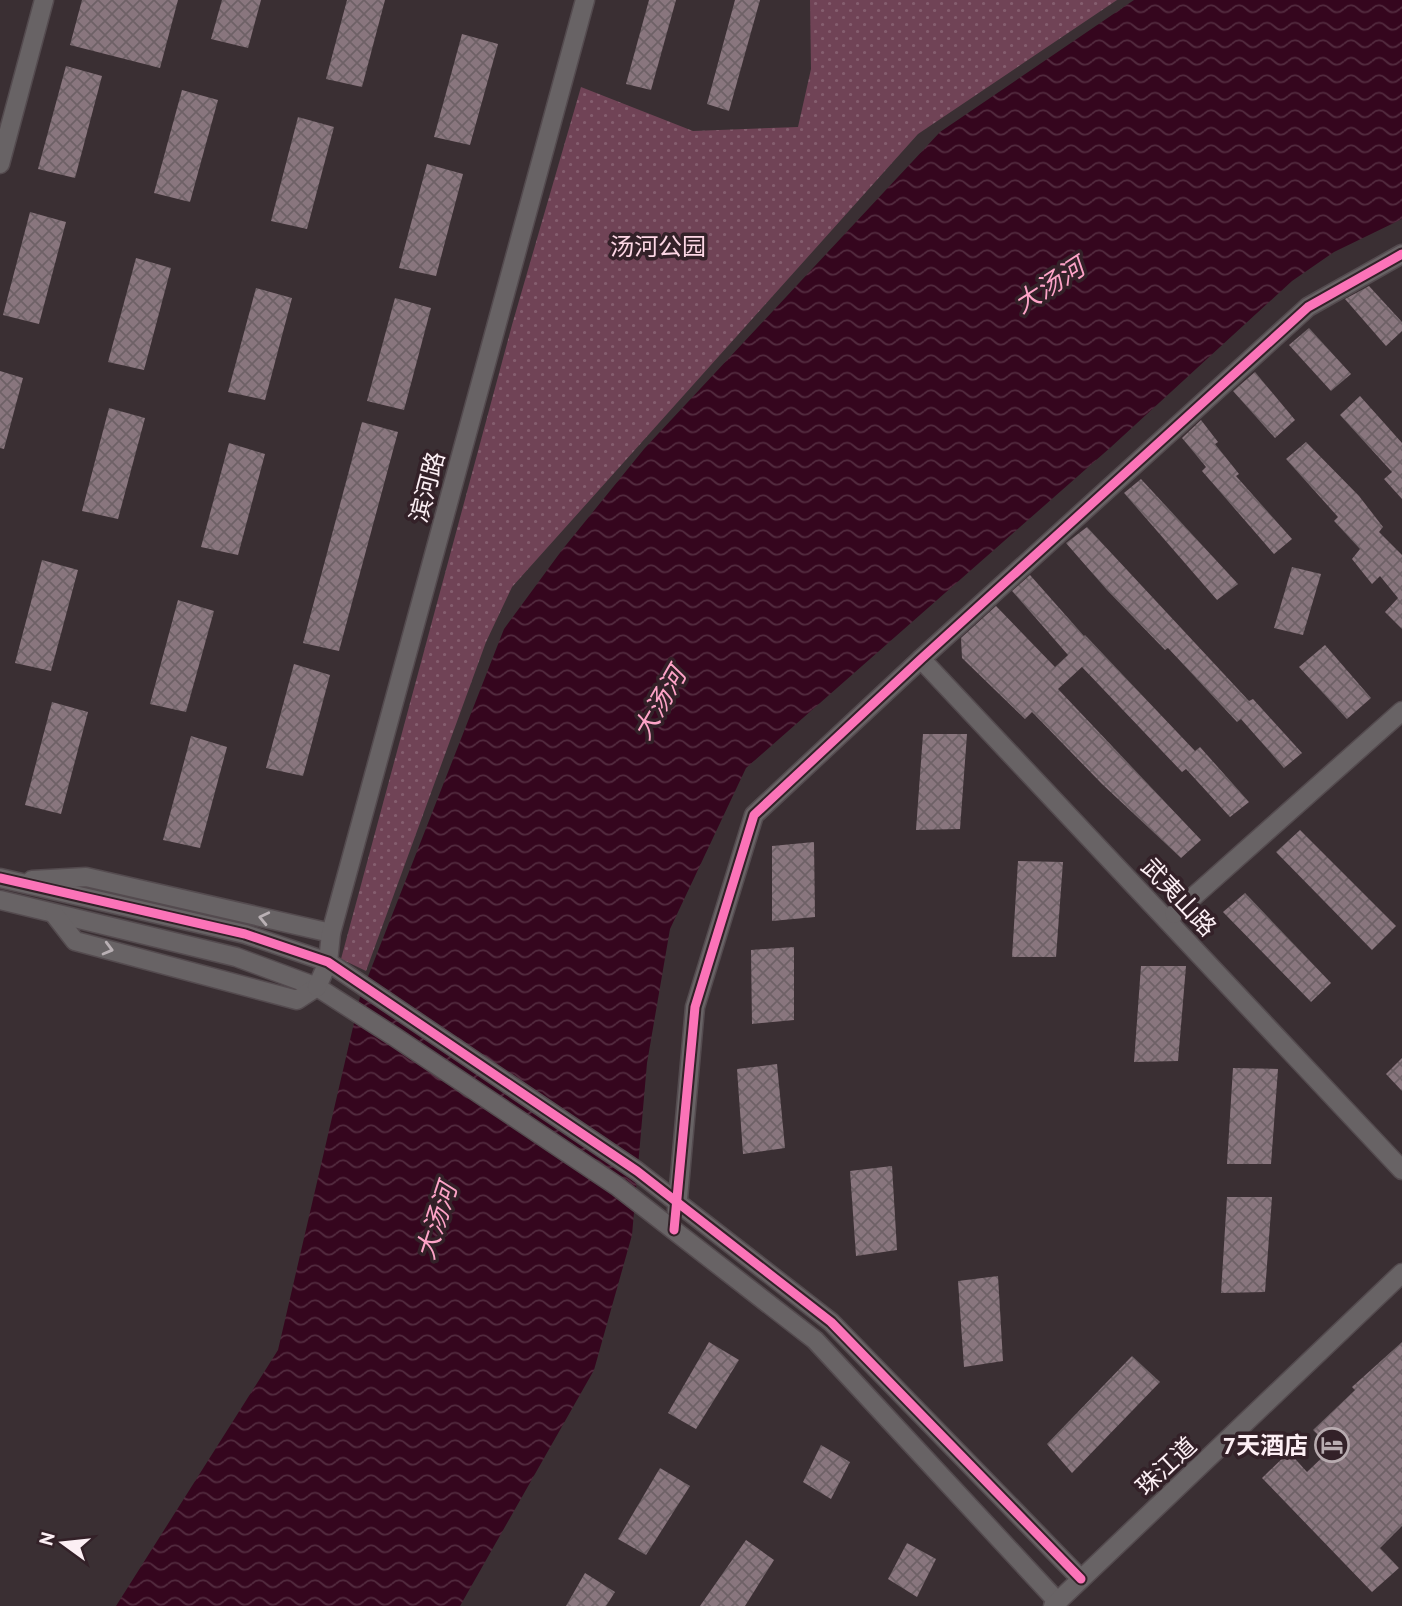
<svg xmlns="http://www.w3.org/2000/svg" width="1402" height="1606" font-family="'PT Sans','Noto Sans SC',sans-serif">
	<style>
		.park { fill: url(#park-dots) }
		.water { fill: url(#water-waves) }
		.building { fill: url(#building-cross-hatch) }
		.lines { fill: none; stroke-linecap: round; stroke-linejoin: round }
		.minor-casing { stroke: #544b4f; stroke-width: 21 }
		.minor { stroke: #686365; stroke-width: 18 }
		.cycleway-casing { stroke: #332128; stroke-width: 13 }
		.cycleway { stroke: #fb73b8; stroke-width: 9 }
		.oneway { stroke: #b9b0b4 }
		.labels { text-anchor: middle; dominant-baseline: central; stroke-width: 7; stroke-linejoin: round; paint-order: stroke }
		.park-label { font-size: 24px; fill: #fdd7e5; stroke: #332128 }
		.street-label { font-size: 24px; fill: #fceff4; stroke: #332128 }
		.poi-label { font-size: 24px; font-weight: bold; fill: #fceff4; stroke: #332128; text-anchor: end }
		.water-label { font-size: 26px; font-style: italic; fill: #fda3c7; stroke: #332128 }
	</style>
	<defs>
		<pattern id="park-dots" width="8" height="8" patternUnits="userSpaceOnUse" patternTransform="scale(1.75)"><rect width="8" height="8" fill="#704356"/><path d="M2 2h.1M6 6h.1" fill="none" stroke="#855e6f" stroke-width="1.8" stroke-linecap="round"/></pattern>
		<pattern id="water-waves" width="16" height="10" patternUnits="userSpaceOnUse" patternTransform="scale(1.75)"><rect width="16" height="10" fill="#35061e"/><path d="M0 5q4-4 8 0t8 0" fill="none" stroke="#532b3f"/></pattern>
		<pattern id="building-cross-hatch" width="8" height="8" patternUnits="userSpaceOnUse" patternTransform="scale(1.75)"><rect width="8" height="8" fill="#89767e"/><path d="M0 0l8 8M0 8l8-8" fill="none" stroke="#6e6166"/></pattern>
	</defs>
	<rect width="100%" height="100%" fill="#3a2f33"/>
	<path class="park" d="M810,0H1117L918,134L512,587L486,642L366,971L341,959L512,325L581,87L693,131L798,127L811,69Z"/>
	<path class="water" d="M1134,0H1402V219L1334,252L1292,281L1111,447L746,768L670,929L647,1063L632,1235L594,1370L460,1606H116L278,1350L360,997L504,629L562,550L644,449L940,132Z"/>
	<g class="building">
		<path d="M82,0H178L160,68L70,45Z"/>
		<path d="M222,0H261L248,48L211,39Z"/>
		<path d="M347,0H385L362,87L326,79Z"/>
		<path d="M649,0H676L651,90L626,84Z"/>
		<path d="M735,0H760L729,111L707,104Z"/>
		<path d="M462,34L498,44L470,145L434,137Z"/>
		<path d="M66,66L102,76L75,178L38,169Z"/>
		<path d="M182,90L218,100L190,202L154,193Z"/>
		<path d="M298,117L334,127L307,229L271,221Z"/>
		<path d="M427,164L463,174L436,276L399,268Z"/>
		<path d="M30,212L66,222L39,324L3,315Z"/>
		<path d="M136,258L171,268L144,370L108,362Z"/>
		<path d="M1369,286L1402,322V331L1386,346L1345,299Z"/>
		<path d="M256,288L292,298L265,400L228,392Z"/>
		<path d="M395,298L431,308L404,410L367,401Z"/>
		<path d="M1309,328L1351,374L1331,391L1289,345Z"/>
		<path d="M0,371L23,378L4,449L0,448Z"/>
		<path d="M1255,372L1295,420L1275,438L1233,391Z"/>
		<path d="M1360,396L1402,443V499L1384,479L1392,472L1340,415Z"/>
		<path d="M109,408L145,418L118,519L82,511Z"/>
		<path d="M1201,420L1218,442L1215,444L1239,474L1236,476L1292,539L1274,554L1202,471L1206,467L1182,438Z"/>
		<path d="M362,422L398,432L339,651L303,643Z"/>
		<path d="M1306,442L1359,496L1383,527L1379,532L1402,555V629L1385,612L1398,598L1380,576L1372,584L1352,559L1360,549L1334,521L1338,517L1286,459Z"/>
		<path d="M229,443L265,454L238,555L201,547Z"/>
		<path d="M1141,479L1238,584L1217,600L1124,493Z"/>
		<path d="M1087,527L1249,701L1253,699L1302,753L1284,768L1241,719L1237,722L1168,648L1165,650L1107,590L1066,543Z"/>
		<path d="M42,560L78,570L51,671L15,663Z"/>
		<path d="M1292,567L1321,574L1303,635L1274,628Z"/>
		<path d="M1030,575L1084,636L1085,635L1195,751L1200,747L1249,802L1230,817L1186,769L1182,772L1082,667L1058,689L1201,840L1181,858L1102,784L1032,712L1025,719L962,658L961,638L996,606L1055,667L1068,655L1012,591Z"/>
		<path d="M178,600L214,611L186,712L150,704Z"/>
		<path d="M1325,645L1371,698L1347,719L1299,667Z"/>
		<path d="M294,664L330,675L303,776L266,768Z"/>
		<path d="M52,702L88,712L61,814L25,805Z"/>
		<path d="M923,734H967L960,829L916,830Z"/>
		<path d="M191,736L227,747L200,848L163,840Z"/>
		<path d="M1300,830L1396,926L1372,950L1276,852Z"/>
		<path d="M814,842L815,917L772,921V846Z"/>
		<path d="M1018,861L1063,862L1056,957H1012Z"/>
		<path d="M1245,893L1331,983L1311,1002L1223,912Z"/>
		<path d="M794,947V1020L752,1024L751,950Z"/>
		<path d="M1141,966H1186L1178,1061L1134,1062Z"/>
		<path d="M1402,1058V1091L1386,1074Z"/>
		<path d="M777,1064L785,1148L743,1154L737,1069Z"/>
		<path d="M1233,1068L1278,1069L1271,1164H1227Z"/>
		<path d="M892,1166L897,1250L856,1256L850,1171Z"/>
		<path d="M1227,1197H1272L1265,1292L1221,1293Z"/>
		<path d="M998,1276L1003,1361L964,1367L958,1281Z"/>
		<path d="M709,1342L739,1360L696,1429L668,1413Z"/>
		<path d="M1402,1342V1526L1380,1548L1399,1568L1372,1592L1262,1478L1289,1452L1307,1472L1332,1448L1313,1430L1355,1390L1352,1387Z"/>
		<path d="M1132,1356L1160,1382L1072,1473L1047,1444Z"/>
		<path d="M821,1445L850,1462L831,1499L803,1482Z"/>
		<path d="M660,1468L690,1486L646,1555L618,1539Z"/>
		<path d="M746,1540L774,1560L745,1606H700Z"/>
		<path d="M907,1543L936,1559L917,1597L888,1579Z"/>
		<path d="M585,1573L615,1592L606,1606H566Z"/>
	</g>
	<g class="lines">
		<g class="minor-casing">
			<g id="minor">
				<path d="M0,164L44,0"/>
				<path d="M921,659L1402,1170"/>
				<path d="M0,878L245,934L328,962L637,1171L831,1322L1081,1579"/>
				<path d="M32,880L86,877L331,933"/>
				<path d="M0,900L236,957L317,987L395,1037L617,1186L815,1340L1058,1602"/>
				<path d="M54,914L75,941L297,1000L317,987"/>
				<path d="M1174,914L1402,711"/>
				<path d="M317,987L328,962L331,933L585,0"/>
				<path d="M677,1210L695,1007L754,815L921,659L1308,307L1402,254"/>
				<path d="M1053,1606L1402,1273"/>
			</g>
		</g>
		<use href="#minor" class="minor"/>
		<g class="cycleway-casing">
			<g id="cycleway">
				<path d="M0,878L245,934L328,962L637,1171L831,1322L1081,1579"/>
				<path d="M674,1230L695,1007L754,815L921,659L1308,307L1402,254"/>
			</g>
		</g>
		<use href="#cycleway" class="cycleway"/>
	</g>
	<defs><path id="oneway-chevron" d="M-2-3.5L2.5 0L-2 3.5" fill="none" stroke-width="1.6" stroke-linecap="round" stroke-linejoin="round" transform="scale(1.75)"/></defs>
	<g class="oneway">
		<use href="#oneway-chevron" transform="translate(264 918) rotate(-167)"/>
		<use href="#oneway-chevron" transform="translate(108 949) rotate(15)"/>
	</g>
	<defs>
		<g id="hotel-ring" transform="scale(1.75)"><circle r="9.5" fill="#332128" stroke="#b8acb0" stroke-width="1.5"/><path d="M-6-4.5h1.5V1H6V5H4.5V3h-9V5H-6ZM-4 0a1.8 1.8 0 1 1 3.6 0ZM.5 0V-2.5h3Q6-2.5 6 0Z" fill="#b8acb0"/></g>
	</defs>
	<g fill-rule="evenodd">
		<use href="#hotel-ring" x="1332" y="1445"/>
	</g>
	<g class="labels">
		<g class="park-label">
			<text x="658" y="246">汤河公园</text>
		</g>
		<g class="street-label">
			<text transform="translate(427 487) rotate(-75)">滨河路</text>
			<text transform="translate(1179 897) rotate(47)">武夷山路</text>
			<text transform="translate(1166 1466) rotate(-43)">珠江道</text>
		</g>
		<g class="poi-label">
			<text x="1308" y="1445">7天酒店</text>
		</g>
		<g class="water-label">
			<text transform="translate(1049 285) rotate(-33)">大汤河</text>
			<text transform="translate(659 703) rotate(-60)">大汤河</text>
			<text transform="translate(436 1221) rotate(-72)">大汤河</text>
		</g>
	</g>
	<g transform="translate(63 1543) rotate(285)" stroke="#332128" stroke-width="5" paint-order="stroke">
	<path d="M0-5L12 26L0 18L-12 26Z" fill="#fceff4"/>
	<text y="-10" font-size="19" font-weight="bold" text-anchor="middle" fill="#fceff4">N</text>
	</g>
</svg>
